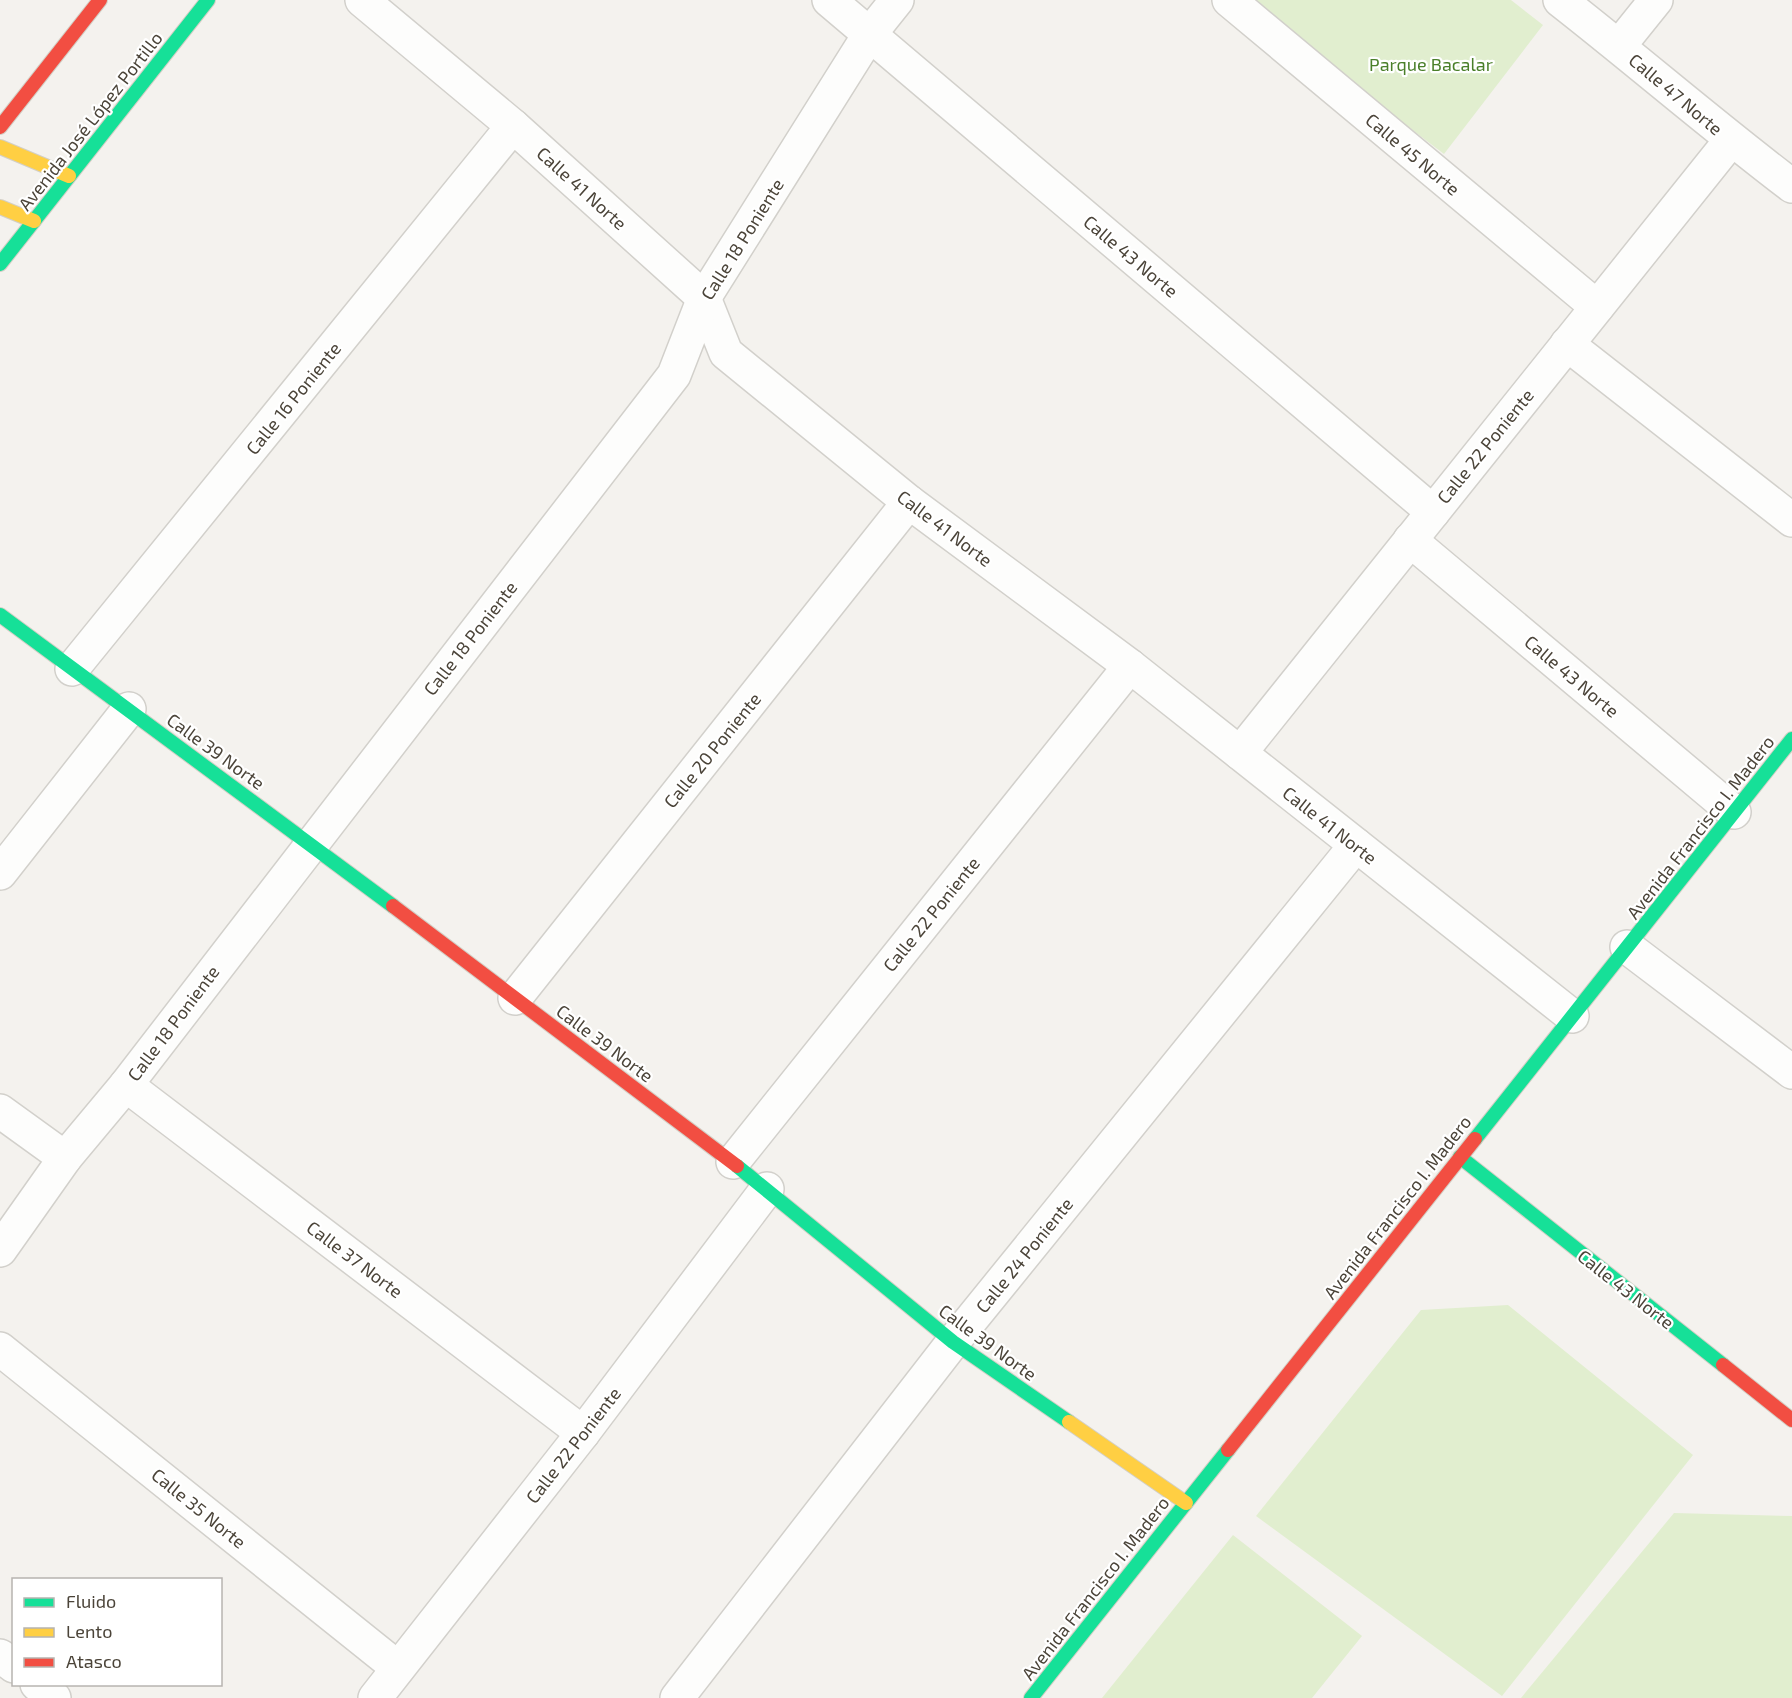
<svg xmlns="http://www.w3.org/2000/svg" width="1792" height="1698" font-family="'Exo 2',sans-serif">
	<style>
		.green { fill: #e1eecf }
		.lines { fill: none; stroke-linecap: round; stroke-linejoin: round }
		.street-casing { stroke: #d2d0cb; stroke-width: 36 }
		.fast-casing { stroke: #d3cfc5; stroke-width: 16 }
		.slow-casing { stroke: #d3cfc5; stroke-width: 16 }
		.jam-casing { stroke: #d3cfc5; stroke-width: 16 }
		.street { stroke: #fdfdfc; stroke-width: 33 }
		.fast { stroke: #16e098; stroke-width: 14 }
		.slow { stroke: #ffcf43; stroke-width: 14 }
		.jam { stroke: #f24e42; stroke-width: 14 }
		.labels { text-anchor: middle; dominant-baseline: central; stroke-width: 4.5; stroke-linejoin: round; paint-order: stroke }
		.park-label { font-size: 18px; fill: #4a7f2a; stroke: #fff }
		.street-label { font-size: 18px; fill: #4b4439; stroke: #fff }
	</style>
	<rect width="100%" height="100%" fill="#f4f2ee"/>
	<g class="green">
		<path d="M1241,0H1511L1543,25L1444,154Z"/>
		<path d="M1508,1305L1693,1455L1502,1696L1256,1516L1421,1310Z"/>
		<path d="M1674,1513L1792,1516V1698H1521Z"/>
		<path d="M1233,1535L1362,1636L1312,1698H1102Z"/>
	</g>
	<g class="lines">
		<g class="street-casing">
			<g id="street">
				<path d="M362,0L513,126L704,298L726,353L909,502L1130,666L1572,1016"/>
				<path d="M829,0L1433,512"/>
				<path d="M1229,0L1597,307"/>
				<path d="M1560,0C1638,61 1713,126 1792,186"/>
				<path d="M1619,46L1656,0"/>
				<path d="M1567,344L1792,520"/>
				<path d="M1410,540L1734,812"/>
				<path d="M72,669L513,126"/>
				<path d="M1240,753L1731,140"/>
				<path d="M0,873L129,709"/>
				<path d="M1627,947L1792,1072"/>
				<path d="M515,998L909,502"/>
				<path d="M126,1085L583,1433"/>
				<path d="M0,1111L65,1158"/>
				<path d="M733,1162L1130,666"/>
				<path d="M0,1250L65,1158L126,1085L674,375L704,298L869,35L897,0"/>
				<path d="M0,1349L398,1668"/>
				<path d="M0,1656L14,1666"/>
				<path d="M37,1684L54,1698"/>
				<path d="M375,1698L583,1433L767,1189"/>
				<path d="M677,1698L953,1342L1356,845"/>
			</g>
		</g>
		<g class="fast-casing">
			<g id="fast">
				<path d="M0,264L208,0"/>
				<path d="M0,615L393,906"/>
				<path d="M1475,1139L1792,739"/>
				<path d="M1460,1157L1723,1365"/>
				<path d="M737,1166L953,1342L1069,1422"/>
				<path d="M1031,1698L1228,1450"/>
			</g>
		</g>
		<g class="slow-casing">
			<g id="slow">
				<path d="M0,147L69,176"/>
				<path d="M0,207L34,221"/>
				<path d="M1069,1422L1186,1503"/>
			</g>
		</g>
		<g class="jam-casing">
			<g id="jam">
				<path d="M0,127L100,0"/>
				<path d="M393,906L737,1166"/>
				<path d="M1723,1365L1792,1420"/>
				<path d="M1228,1450L1475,1139"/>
			</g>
		</g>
		<use href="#street" class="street"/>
		<use href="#fast" class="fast"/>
		<use href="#slow" class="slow"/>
		<use href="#jam" class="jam"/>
	</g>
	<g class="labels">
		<g class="park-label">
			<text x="1431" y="64">Parque Bacalar</text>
		</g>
		<g class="street-label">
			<text transform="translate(1676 94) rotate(40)">Calle 47 Norte</text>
			<text transform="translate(90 121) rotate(-52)">Avenida José López Portillo</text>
			<text transform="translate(1413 154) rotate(40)">Calle 45 Norte</text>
			<text transform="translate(582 188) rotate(42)">Calle 41 Norte</text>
			<text transform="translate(742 239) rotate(-58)">Calle 18 Poniente</text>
			<text transform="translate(1131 256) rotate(40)">Calle 43 Norte</text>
			<text transform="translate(293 398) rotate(-51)">Calle 16 Poniente</text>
			<text transform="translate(1485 446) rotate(-51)">Calle 22 Poniente</text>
			<text transform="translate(945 528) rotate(37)">Calle 41 Norte</text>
			<text transform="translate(470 638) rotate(-52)">Calle 18 Poniente</text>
			<text transform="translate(1572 676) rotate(40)">Calle 43 Norte</text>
			<text transform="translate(712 750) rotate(-51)">Calle 20 Poniente</text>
			<text transform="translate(216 751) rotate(36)">Calle 39 Norte</text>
			<text transform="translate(1330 825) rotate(38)">Calle 41 Norte</text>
			<text transform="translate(1700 827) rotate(-52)">Avenida Francisco I. Madero</text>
			<text transform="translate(931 914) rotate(-51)">Calle 22 Poniente</text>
			<text transform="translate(173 1023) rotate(-53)">Calle 18 Poniente</text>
			<text transform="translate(605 1043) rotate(37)">Calle 39 Norte</text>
			<text transform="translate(1397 1207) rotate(-52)">Avenida Francisco I. Madero</text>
			<text transform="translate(1024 1255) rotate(-51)">Calle 24 Poniente</text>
			<text transform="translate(355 1259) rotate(37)">Calle 37 Norte</text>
			<text transform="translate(1626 1289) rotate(38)">Calle 43 Norte</text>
			<text transform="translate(988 1342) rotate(36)">Calle 39 Norte</text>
			<text transform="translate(573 1445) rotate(-52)">Calle 22 Poniente</text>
			<text transform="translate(199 1508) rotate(39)">Calle 35 Norte</text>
			<text transform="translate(1095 1588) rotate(-52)">Avenida Francisco I. Madero</text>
		</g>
	</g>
	<rect x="12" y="1578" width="210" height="108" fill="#ffffff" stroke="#b7b4b0" stroke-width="1.5"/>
	<rect x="24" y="1598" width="30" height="9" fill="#16e098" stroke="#b7b4b0" stroke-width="1.5"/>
	<text x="66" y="1608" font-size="18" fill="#4b4439">Fluido</text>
	<rect x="24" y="1628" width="30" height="9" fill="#ffcf43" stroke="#b7b4b0" stroke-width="1.5"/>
	<text x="66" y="1638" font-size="18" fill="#4b4439">Lento</text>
	<rect x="24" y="1658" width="30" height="9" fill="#f24e42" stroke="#b7b4b0" stroke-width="1.5"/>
	<text x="66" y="1668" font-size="18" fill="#4b4439">Atasco</text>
</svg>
